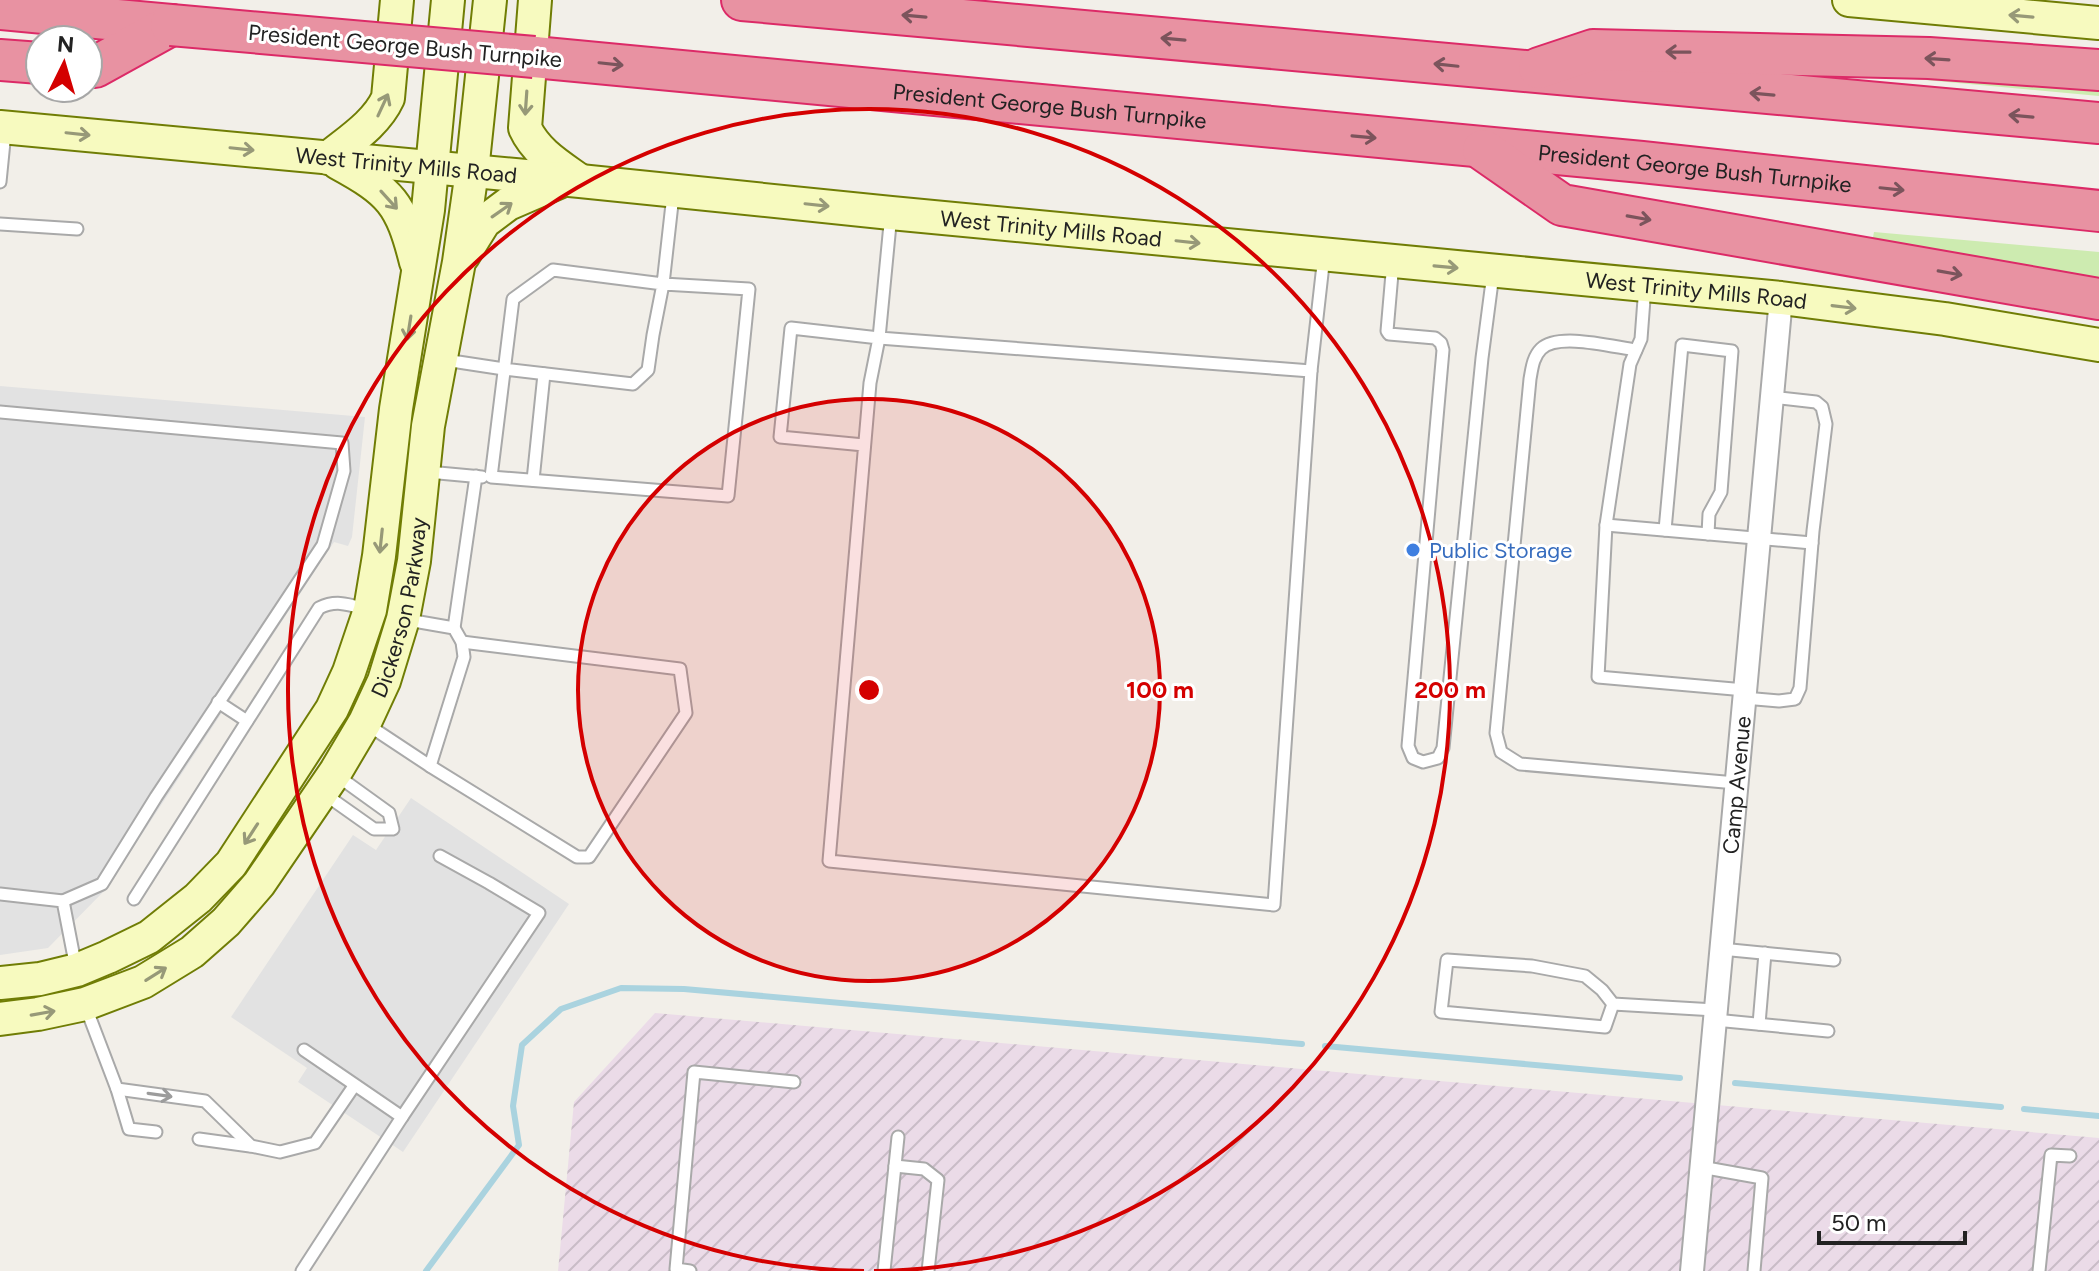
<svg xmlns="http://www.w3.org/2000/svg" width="2099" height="1271" font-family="Figtree,sans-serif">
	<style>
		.industrial { fill: url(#industrial-furrows) }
		.grass { fill: #cdebb0 }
		.parking { fill: #e2e2e2 }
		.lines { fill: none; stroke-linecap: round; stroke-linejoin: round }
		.stream { stroke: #aad3df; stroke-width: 6 }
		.lane-casing { stroke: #a9a9a9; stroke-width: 15 }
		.street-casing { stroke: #a9a9a9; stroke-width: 26 }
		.secondary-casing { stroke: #707d05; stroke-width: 36 }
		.highway-casing { stroke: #dc2a67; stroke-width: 44 }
		.lane { stroke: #fff; stroke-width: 11 }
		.street { stroke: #fff; stroke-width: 22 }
		.secondary { stroke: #f7fabf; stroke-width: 32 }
		.highway { stroke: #e892a2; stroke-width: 40 }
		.highway-bridge-casing { stroke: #dc2a67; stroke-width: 44; stroke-linecap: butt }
		.highway-bridge { stroke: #e892a2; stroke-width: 40 }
		.oneway { stroke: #7b545c }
		.oneway2 { stroke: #979978 }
		.oneway3 { stroke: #9c9c9c }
		.ring { fill: none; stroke: #d40000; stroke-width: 4 }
		.shop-dot { fill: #3f7fe0; stroke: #fff; stroke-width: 3 }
		.labels { text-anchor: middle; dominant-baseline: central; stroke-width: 6; stroke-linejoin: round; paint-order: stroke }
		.street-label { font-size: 22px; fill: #222; stroke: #fff }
		.shop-label { font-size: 22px; fill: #366cbe; stroke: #fff; text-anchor: start }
		.centre { fill: #d40000; stroke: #fff; stroke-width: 4 }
		.ring-label { font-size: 24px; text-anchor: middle; font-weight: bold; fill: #d40000; stroke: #fff; stroke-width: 6; stroke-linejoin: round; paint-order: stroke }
	</style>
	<defs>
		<pattern id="industrial-furrows" width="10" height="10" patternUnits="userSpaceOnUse" patternTransform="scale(2)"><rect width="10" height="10" fill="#ebdbe8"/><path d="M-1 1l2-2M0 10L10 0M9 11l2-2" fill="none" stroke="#c9bcc7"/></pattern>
	</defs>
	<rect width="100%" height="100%" fill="#f2efe9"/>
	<path class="industrial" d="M655,1013L2099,1138V1271H558L574,1102Z"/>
	<g class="grass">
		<path d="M1871,75L2099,83V96Z"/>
		<path d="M1874,232L2099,252V283L1872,243Z"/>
	</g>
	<g class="parking">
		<path d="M0,386L365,417L352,537L348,546L334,542L106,889L48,948L0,955Z"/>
		<path d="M411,798L569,904L403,1152L298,1082L307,1068L231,1017L353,835L376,850Z"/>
	</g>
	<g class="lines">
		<g class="stream">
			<path d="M1325,1046L1680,1078"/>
			<path d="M1735,1083L2001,1107"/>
			<path d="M2024,1109L2099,1116"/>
			<path d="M426,1271L519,1145L513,1106L522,1045L561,1009L621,988L684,989L1302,1044"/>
		</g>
		<g class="lane-casing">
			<g id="lane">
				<path d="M0,182L5,132"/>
				<path d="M891,214L879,338L1311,371L1324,256"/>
				<path d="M0,224L77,229"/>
				<path d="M1393,262L1387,331L1389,334L1435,338L1441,343L1443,350L1408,746L1413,758L1423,762L1438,758L1443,748L1482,358L1493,274"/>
				<path d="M1636,350C1613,347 1558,332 1541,349C1533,357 1532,368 1530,379L1496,733L1501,752L1520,764L1736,783"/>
				<path d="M445,360L504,369L633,384L648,370L653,335L663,284L749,289L728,496L491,477L513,299L553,270L663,284L673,195"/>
				<path d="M0,412L342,443L344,471L323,545L156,797L102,884L63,901"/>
				<path d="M864,445L780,437L791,328L879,338L870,383L829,861L1274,905L1311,371"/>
				<path d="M428,472L482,477"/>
				<path d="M533,480L544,374"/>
				<path d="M1606,525L1630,364L1641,339L1645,286"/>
				<path d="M1665,530L1682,345L1732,351L1721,492L1709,514L1708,534"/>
				<path d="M408,620L454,628L462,642L464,657L430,766"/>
				<path d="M454,628L476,476"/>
				<path d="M1745,690L1598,677L1606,525L1812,543"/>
				<path d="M1744,698L1779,701L1795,699L1800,688L1813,531L1826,424L1822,407L1816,402L1772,397"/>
				<path d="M218,702L247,721"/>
				<path d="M368,725L430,766L577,857H589L686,713L680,669L462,642"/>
				<path d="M329,782H346L389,813L393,829H374L333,800Z"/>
				<path d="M0,894L63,901L76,968"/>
				<path d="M134,899L319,608C337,599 350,605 369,610"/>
				<path d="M1721,949L1834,960"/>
				<path d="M1613,1004L1605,1027L1441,1012L1447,960L1532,966L1585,976L1602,990L1613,1004L1715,1010"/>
				<path d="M85,1005L117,1089L205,1101L251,1146L280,1152L315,1143L354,1086"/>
				<path d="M1715,1020L1828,1031"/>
				<path d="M1759,1024L1765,953"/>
				<path d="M304,1050L402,1117L539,913L489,883L440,856"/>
				<path d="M117,1089L129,1129L156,1132"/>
				<path d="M199,1139L250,1146"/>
				<path d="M895,1166L924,1169L938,1180L928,1271"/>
				<path d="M1701,1167L1762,1178L1754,1271"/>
				<path d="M302,1271L402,1117"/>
				<path d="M690,1271L676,1269L694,1072L794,1082"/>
				<path d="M884,1271L898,1137"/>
				<path d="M2039,1271L2051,1155L2070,1156"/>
			</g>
		</g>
		<g class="street-casing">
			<g id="street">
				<path id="s1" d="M1692,1271L1781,298"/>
			</g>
		</g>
		<g class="secondary-casing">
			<g id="secondary">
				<path d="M535,0L525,128C536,152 558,165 579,180"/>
				<path d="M1849,0L2099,23"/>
				<path id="s2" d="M0,127L580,181L891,213L1781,298L1945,319L2099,345"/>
				<path d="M328,158C350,140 376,124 388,98L397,0"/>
				<path d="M338,163C391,192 401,203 416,262"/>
				<path d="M463,256L484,222L508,204L559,182"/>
				<path d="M0,983L40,979L77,970L108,957L149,937L198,898L231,864L332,709L349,672L370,610L379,556L396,409L428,210L448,0"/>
				<path id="s3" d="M0,1019L38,1014L85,1004L143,982L192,952L226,922L259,884L336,771L365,722L384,681L403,619L414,561L428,426L459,262L472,171L490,0"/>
			</g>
		</g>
		<g class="highway-casing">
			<g id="highway">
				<path d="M742,0C1195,41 1647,84 2099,123"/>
				<path d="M0,9L171,25"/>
				<path id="s4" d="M534,57L1642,162L2099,211"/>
				<path d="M0,60L40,63"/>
				<path d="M88,66L95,67L171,25"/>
				<path d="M1539,68L1593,50L1929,58L2099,70"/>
				<path d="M1483,150L1562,205L2099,299"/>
			</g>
		</g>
		<use href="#lane" class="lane"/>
		<use href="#street" class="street"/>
		<use href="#secondary" class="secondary"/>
		<use href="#highway" class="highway"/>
		<g class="highway-bridge-casing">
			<path id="highway-bridge" d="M171,25L534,57"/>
		</g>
		<use href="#highway-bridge" class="highway-bridge"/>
	</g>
	<defs><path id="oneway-shaft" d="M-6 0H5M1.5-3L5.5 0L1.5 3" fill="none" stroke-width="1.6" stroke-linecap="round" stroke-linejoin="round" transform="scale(2)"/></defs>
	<g class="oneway">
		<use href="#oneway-shaft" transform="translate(914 16) rotate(-175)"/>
		<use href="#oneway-shaft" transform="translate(1173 39) rotate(-175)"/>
		<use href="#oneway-shaft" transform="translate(1678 52) rotate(-179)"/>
		<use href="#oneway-shaft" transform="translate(1937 59) rotate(-176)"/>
		<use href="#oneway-shaft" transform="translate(611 64) rotate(6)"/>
		<use href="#oneway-shaft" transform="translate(1446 65) rotate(-174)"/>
		<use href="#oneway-shaft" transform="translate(1762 94) rotate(-175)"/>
		<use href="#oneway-shaft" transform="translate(2021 116) rotate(-175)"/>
		<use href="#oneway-shaft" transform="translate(1364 137) rotate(5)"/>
		<use href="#oneway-shaft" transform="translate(1892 189) rotate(6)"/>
		<use href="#oneway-shaft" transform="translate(1639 218) rotate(10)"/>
		<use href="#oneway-shaft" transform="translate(1950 273) rotate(10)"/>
	</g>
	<g class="oneway2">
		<use href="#oneway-shaft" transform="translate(2021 16) rotate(-175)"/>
		<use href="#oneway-shaft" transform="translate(526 103) rotate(94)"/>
		<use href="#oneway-shaft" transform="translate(383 105) rotate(-65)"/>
		<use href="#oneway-shaft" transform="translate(78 134) rotate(6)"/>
		<use href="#oneway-shaft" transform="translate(242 149) rotate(6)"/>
		<use href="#oneway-shaft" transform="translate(389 200) rotate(48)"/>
		<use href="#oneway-shaft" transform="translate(817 205) rotate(6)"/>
		<use href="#oneway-shaft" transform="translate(502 210) rotate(-35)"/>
		<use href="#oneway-shaft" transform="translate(1188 242) rotate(6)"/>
		<use href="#oneway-shaft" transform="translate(1446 267) rotate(5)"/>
		<use href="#oneway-shaft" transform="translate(1844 307) rotate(7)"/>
		<use href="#oneway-shaft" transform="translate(409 328) rotate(99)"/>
		<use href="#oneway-shaft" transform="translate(381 541) rotate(96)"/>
		<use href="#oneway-shaft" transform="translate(251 834) rotate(123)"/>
		<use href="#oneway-shaft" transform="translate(156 974) rotate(-32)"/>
		<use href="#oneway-shaft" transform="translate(43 1013) rotate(-10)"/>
	</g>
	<use class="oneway3" href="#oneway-shaft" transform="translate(160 1095) rotate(8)"/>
	<circle cx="869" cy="690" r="291" fill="#d40000" fill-opacity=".12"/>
	<g class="ring">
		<circle cx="869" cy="690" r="291"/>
		<path d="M864 1271A581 581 0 1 1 874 1271"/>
	</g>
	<circle class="shop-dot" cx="1413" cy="550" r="8"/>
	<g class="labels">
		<g class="street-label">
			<text transform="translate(405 46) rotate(5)">President George Bush Turnpike</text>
			<text stroke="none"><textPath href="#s4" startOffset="518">President George Bush Turnpike</textPath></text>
			<text stroke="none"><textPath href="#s2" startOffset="408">West Trinity Mills Road</textPath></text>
			<text stroke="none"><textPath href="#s4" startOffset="1166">President George Bush Turnpike</textPath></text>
			<text stroke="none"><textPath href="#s2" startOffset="1056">West Trinity Mills Road</textPath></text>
			<text stroke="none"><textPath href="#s2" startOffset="1704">West Trinity Mills Road</textPath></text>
			<text stroke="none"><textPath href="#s3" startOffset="616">Dickerson Parkway</textPath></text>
			<text stroke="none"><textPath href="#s1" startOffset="488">Camp Avenue</textPath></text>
		</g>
		<g class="shop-label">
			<text x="1429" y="550">Public Storage</text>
		</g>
	</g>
	<circle cx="869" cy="690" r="12" class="centre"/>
	<g class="ring-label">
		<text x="1160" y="698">100 m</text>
		<text x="1450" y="698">200 m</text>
	</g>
	<g transform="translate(64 64) rotate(5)"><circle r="38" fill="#ffffff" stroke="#a7a7a7" stroke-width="2"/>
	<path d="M0-6L14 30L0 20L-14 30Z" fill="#d40000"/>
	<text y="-12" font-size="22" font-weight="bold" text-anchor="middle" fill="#222222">N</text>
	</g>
	<path d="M1819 1231v12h146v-12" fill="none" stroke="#222222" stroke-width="4"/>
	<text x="1831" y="1231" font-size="24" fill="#222222" stroke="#ffffff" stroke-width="6" paint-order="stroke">50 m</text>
</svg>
